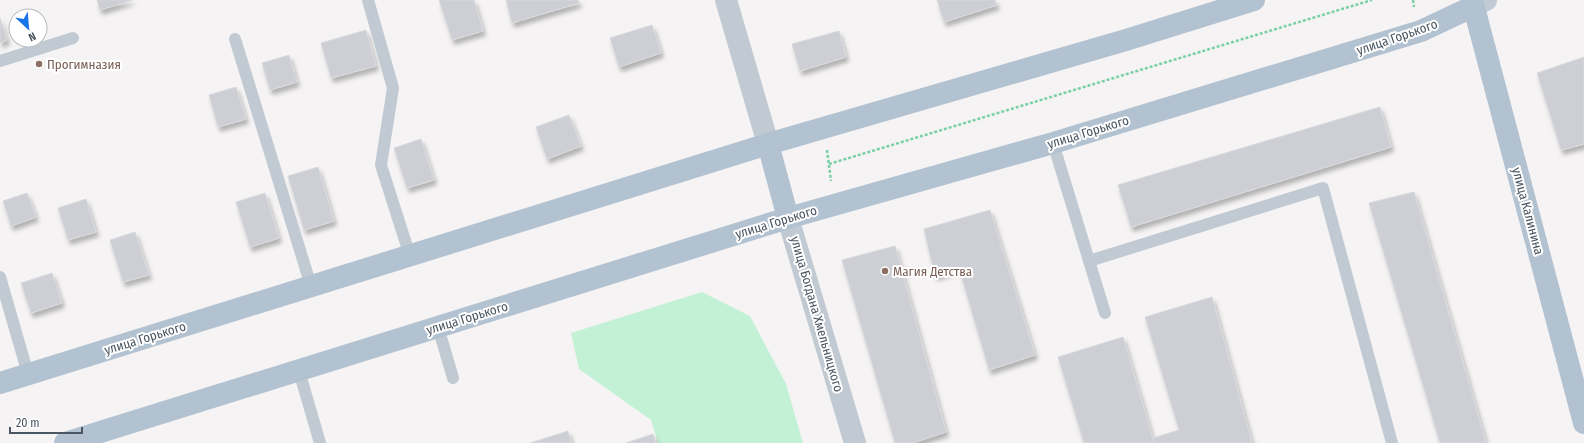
<svg xmlns="http://www.w3.org/2000/svg" width="1584" height="443" font-family="'Fira Sans Condensed',sans-serif">
	<style>
		.green { fill: #c3f1d5 }
		.building { fill: #cdcfd5; stroke: #d7d9de; filter: url(#shadow) }
		.lines { fill: none; stroke-linecap: round; stroke-linejoin: round }
		.path { stroke: #7ad0a6; stroke-width: 2.5; stroke-dasharray: 3 2; stroke-linecap: butt }
		.service { stroke: #c1cad2; stroke-width: 12 }
		.tertiary { stroke: #c1cad2; stroke-width: 22 }
		.secondary { stroke: #c1cbd6; stroke-width: 22 }
		.primary { stroke: #b3c2d1; stroke-width: 22 }
		.education-dot { fill: #8d6e63; stroke: #fff; stroke-width: 1.5 }
		.labels { text-anchor: middle; dominant-baseline: central; stroke-width: 4; stroke-linejoin: round; paint-order: stroke }
		.street-label { font-size: 13px; fill: #4a5661; stroke: #fff }
		.education-label { font-size: 13px; fill: #785e54; stroke: #fff; text-anchor: start }
	</style>
	<defs>
		<filter id="shadow"><feDropShadow dx="2.5" dy="4.5" stdDeviation="2" flood-color="#0004"/></filter>
	</defs>
	<rect width="100%" height="100%" fill="#f5f3f3"/>
	<path class="green" d="M702,292L750,316L786,384L803,443H658L651,420L579,369L571,333Z"/>
	<g class="building">
		<path d="M97,0H132L100,10Z"/>
		<path d="M439,0H474L483,31L452,40Z"/>
		<path d="M506,0H578L579,3L512,23Z"/>
		<path d="M937,0H995L997,5L944,22Z"/>
		<path d="M0,18L7,40L0,43Z"/>
		<path d="M652,25L661,53L619,67L610,38Z"/>
		<path d="M366,30L376,66L331,78L321,43Z"/>
		<path d="M839,31L846,57L800,71L792,44Z"/>
		<path d="M289,55L297,82L270,90L262,63Z"/>
		<path d="M1584,57V144L1561,150L1537,73Z"/>
		<path d="M236,87L246,119L218,127L209,95Z"/>
		<path d="M1380,107L1391,147L1131,227L1118,185Z"/>
		<path d="M569,115L581,146L547,159L536,127Z"/>
		<path d="M421,139L434,180L407,188L394,148Z"/>
		<path d="M318,167L334,221L304,230L288,176Z"/>
		<path d="M1414,192L1486,443H1440L1369,203Z"/>
		<path d="M27,193L36,217L11,226L3,201Z"/>
		<path d="M265,193L279,238L250,247L236,202Z"/>
		<path d="M86,199L96,232L68,240L58,208Z"/>
		<path d="M990,210L1035,355L989,370L959,268L935,276L924,229Z"/>
		<path d="M135,232L149,275L123,282L110,240Z"/>
		<path d="M895,246L946,432L912,443H895L842,260Z"/>
		<path d="M52,273L62,303L31,313L21,283Z"/>
		<path d="M1212,297L1252,443H1154L1153,438L1179,430L1145,317Z"/>
		<path d="M1123,337L1154,443H1084L1058,357Z"/>
		<path d="M568,431L571,443H530Z"/>
		<path d="M653,434L656,443H626Z"/>
	</g>
	<g class="lines">
		<g class="path">
			<path d="M1413,0L1414,7"/>
			<path d="M827,150L831,181"/>
			<path d="M829,164L1372,0"/>
		</g>
		<g class="service">
			<path d="M368,0L393,88L381,165L410,256"/>
			<path d="M235,39L311,286"/>
			<path d="M0,61L73,38"/>
			<path d="M1053,143L1105,313"/>
			<path d="M1089,261L1323,188L1392,443"/>
			<path d="M0,277L28,374"/>
			<path d="M438,327L453,378"/>
			<path d="M299,371L320,443"/>
		</g>
		<g class="tertiary">
			<path d="M726,0L768,144"/>
			<path d="M788,218L855,443"/>
		</g>
		<path class="secondary" d="M1474,6L1486,0"/>
		<g class="primary">
			<path d="M1472,0L1584,423"/>
			<path d="M768,144L788,218"/>
			<path d="M0,383L768,144L1126,40L1254,0"/>
			<path d="M65,443L788,218L1053,143L1421,31L1474,6"/>
		</g>
	</g>
	<g class="education-dot">
		<circle cx="39" cy="64" r="4"/>
		<circle cx="885" cy="271" r="4"/>
	</g>
	<g class="labels">
		<g class="street-label">
			<text transform="translate(1397 37) rotate(-19)">улица Горького</text>
			<text transform="translate(1088 132) rotate(-17)">улица Горького</text>
			<text transform="translate(1528 211) rotate(75)">улица Калинина</text>
			<text transform="translate(776 222) rotate(-17)">улица Горького</text>
			<text transform="translate(817 314) rotate(74)">улица Богдана Хмельницкого</text>
			<text transform="translate(467 318) rotate(-17)">улица Горького</text>
			<text transform="translate(145 338) rotate(-17)">улица Горького</text>
		</g>
		<g class="education-label">
			<text x="47" y="64">Прогимназия</text>
			<text x="893" y="271">Магия Детства</text>
		</g>
	</g>
	<g transform="translate(28 28) rotate(154)"><circle r="19" fill="#ffffff" stroke="#b7bbc0"/>
	<path d="M0-3L7 15L0 10L-7 15Z" fill="#1a73e8"/>
	<text y="-6" font-size="11" font-weight="bold" text-anchor="middle" fill="#4a5661">N</text>
	</g>
	<path d="M10 427v6h72v-6" fill="none" stroke="#4a5661" stroke-width="2"/>
	<text x="16" y="427" font-size="12" fill="#4a5661" stroke="#ffffff" stroke-width="3" paint-order="stroke">20 m</text>
</svg>
